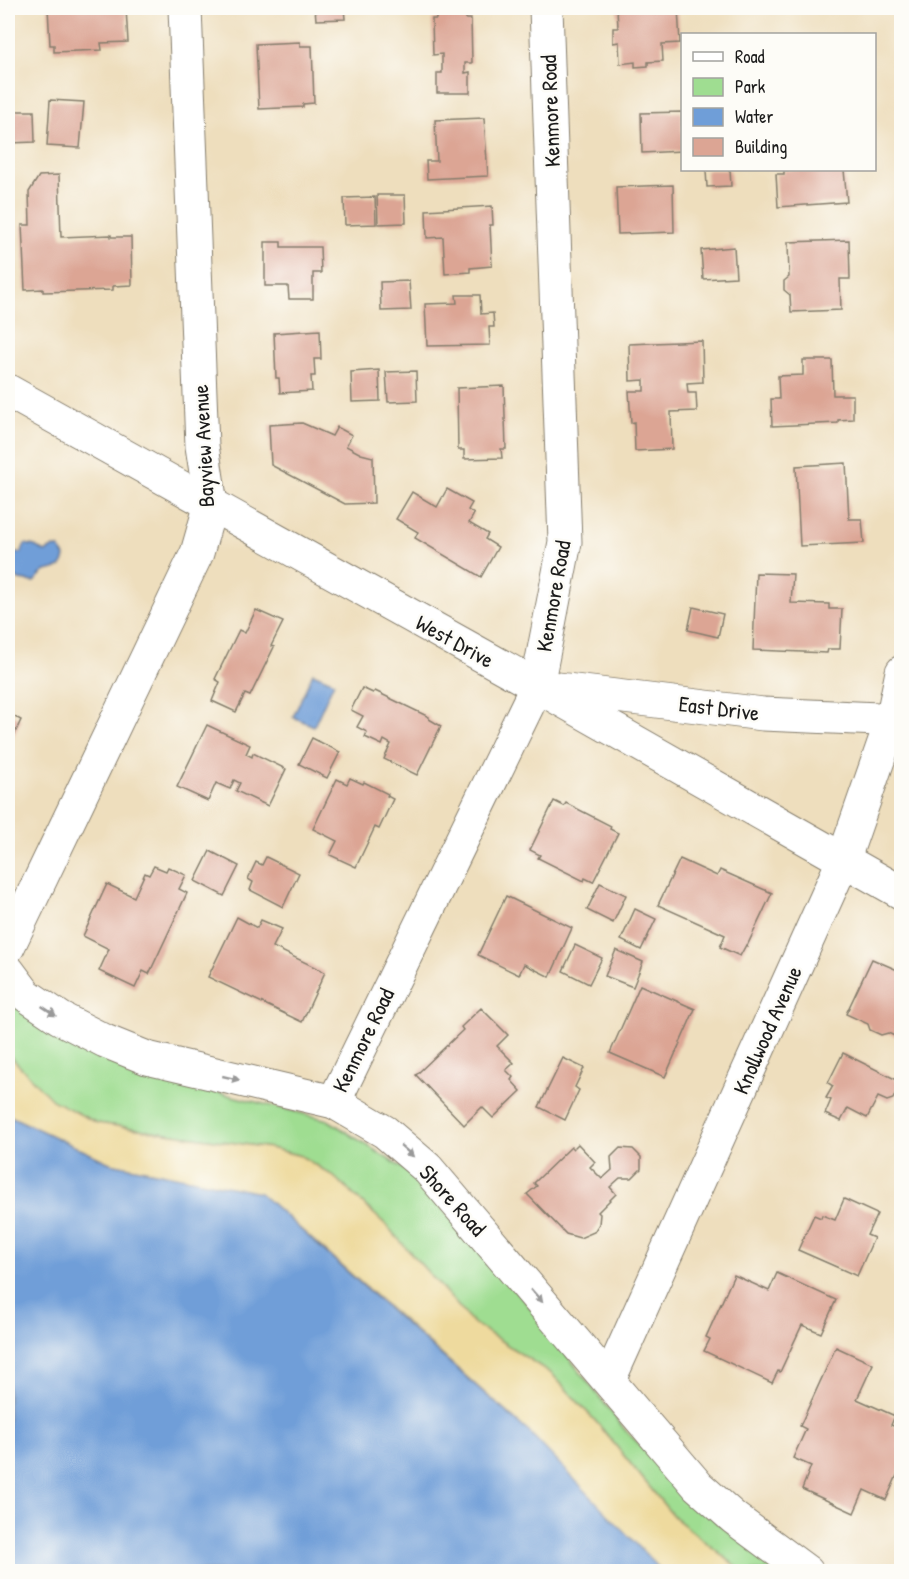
<svg xmlns="http://www.w3.org/2000/svg" width="909" height="1579" font-family="'Patrick Hand',sans-serif">
	<style>
		.green { fill: #9fdd91; stroke: #5e7c56; stroke-width: 1.5 }
		.sand { fill: #eeda9e; stroke: #857b5d; stroke-width: 1.5 }
		.water { fill: #6f9ed8; stroke: #465d7a; stroke-width: 1.5 }
		.building { fill: #dca594 }
		.lines { fill: none; stroke-linecap: round; stroke-linejoin: round }
		.street-casing { stroke: #857d6c; stroke-width: 35 }
		.street { stroke: #fff; stroke-width: 33 }
		.oneway { fill: #999 }
		.labels { text-anchor: middle; dominant-baseline: central; stroke-width: 5; stroke-linejoin: round; paint-order: stroke }
		.street-label { font-size: 22px; fill: #1c1c1c; stroke: #fdfcf7 }
	</style>
	<rect width="100%" height="100%" fill="#fdfcf7"/>
	<filter id="ink" filterUnits="userSpaceOnUse"><feTurbulence type="fractalNoise" baseFrequency=".0167" numOctaves="2"/><feDisplacementMap in="SourceGraphic" scale="12" xChannelSelector="R" yChannelSelector="G"/><feConvolveMatrix kernelMatrix="1 2 1 2 8 2 1 2 1" color-interpolation-filters="sRGB"/></filter>
	<filter id="wash" filterUnits="userSpaceOnUse"><feTurbulence type="fractalNoise" baseFrequency=".008" numOctaves="4" result="noise"/><feDisplacementMap in="SourceGraphic" scale="24" xChannelSelector="R" yChannelSelector="G"/><feGaussianBlur stdDeviation="1.35" result="paint"/><feColorMatrix in="noise" values="0 0 0 0 0 0 0 0 0 0 0 0 0 0 0 0 0 1.4 0 .05"/><feComposite in="paint" operator="in"/></filter>
	<g filter="url(#wash)">
		<rect width="100%" height="100%" fill="#eedebd"/>
		<path class="green" d="M8,995L24,1014L139,1070L204,1089L328,1120L413,1175L524,1300L625,1430L720,1525L780,1571H742L674,1517L598,1424L552,1374L473,1323L385,1224L333,1176L301,1156L270,1148L97,1123L52,1101L8,1054Z"/>
		<path class="sand" d="M8,1054L52,1100L97,1123L270,1148L301,1156L333,1176L385,1224L473,1323L552,1374L598,1424L674,1517L742,1571L662,1572L659,1569L531,1434L260,1193L110,1163L8,1115Z"/>
		<g class="water">
			<path d="M25,544L35,546L45,552L54,547L59,548L65,556C63,570 57,568 46,571C41,573 38,578 34,582L19,580C10,573 6,564 10,553H21Z"/>
			<path d="M313,673L334,682L314,726L293,717Z"/>
			<path d="M8,1115L110,1163L260,1193L393,1313L531,1434L662,1571H8Z"/>
		</g>
		<g id="blocks">
			<g class="building">
				<path d="M48,8H126L128,42L101,43L102,50L54,52V45H50Z"/>
				<path d="M315,8H344L345,19L316,20Z"/>
				<path d="M436,8H466V19H471L472,63H465V73L470,72V93H437V73H442V54L433,55L432,19H436Z"/>
				<path d="M617,8H678L680,43L662,44L663,61L648,62V66L635,67V62L620,64L619,42L613,43V28H618Z"/>
				<path d="M300,42V46H312L314,103L303,104V107L259,109L256,44Z"/>
				<path d="M8,45H11L12,70H8Z"/>
				<path d="M50,100L84,102L80,148L47,146Z"/>
				<path d="M9,111H34L35,142L9,143Z"/>
				<path d="M682,112V151L642,153L641,113Z"/>
				<path d="M484,118L488,176L427,179L426,161H437L435,120Z"/>
				<path d="M706,170H730L731,186L707,187Z"/>
				<path d="M784,170H844L847,202L778,207L776,174H784Z"/>
				<path d="M59,175L61,237L111,235V237H131L132,285L113,286V290L43,292V289L25,290L22,225H30L29,192L39,176Z"/>
				<path d="M673,185L674,232L618,234L616,187Z"/>
				<path d="M377,195H405L406,223L378,224Z"/>
				<path d="M375,197L376,224L345,225L344,198Z"/>
				<path d="M492,206L493,225H490L492,266L470,268V272L445,274L443,237L427,238L426,210Z"/>
				<path d="M849,240L850,279H840L841,310L791,312L790,295L784,290V281L789,277L788,242Z"/>
				<path d="M265,242H281V247H320L321,273H313V299H289L288,286H265Z"/>
				<path d="M734,247L736,277L703,279L701,250Z"/>
				<path d="M409,281L411,310L381,311L380,282Z"/>
				<path d="M456,295H480L481,314L493,313L494,327H489L490,345L427,346L425,304L457,303Z"/>
				<path d="M320,330L321,359H314L315,376H311L312,391L280,393L279,378H276L274,333Z"/>
				<path d="M702,341L703,382L687,383L688,393H696L697,411L671,412L672,449L635,451L634,422L631,423L629,391H644V380L630,381L629,344Z"/>
				<path d="M803,360H832L833,395H853V419L838,420V423L772,426L771,399H779L778,376L803,375Z"/>
				<path d="M379,370L380,401L352,402L351,372Z"/>
				<path d="M416,371L417,401L388,402L386,372Z"/>
				<path d="M504,386L506,449H501L502,458L464,459V450H458L457,388Z"/>
				<path d="M302,423L332,436L337,427L352,435L346,446L361,454L373,457L374,503L345,504L271,465L269,425Z"/>
				<path d="M846,463L849,519H862L864,543L800,546L796,466Z"/>
				<path d="M447,489L472,503L468,510L474,514L469,523L488,534L485,539L498,547L481,577L415,538L418,532L396,519L412,492L437,507Z"/>
				<path d="M756,573L793,574L791,603L829,604V609H842L840,649H828L827,653L753,650Z"/>
				<path d="M693,607L723,614L718,637L688,630Z"/>
				<path d="M256,610L283,622L271,646L274,647L250,696L245,694L236,712L212,701L220,682L215,679L239,630L245,633Z"/>
				<path d="M362,688L373,693L375,691L429,717V719L441,726L417,775L384,759L391,744L384,740L382,745L365,737L367,732L357,727L363,716L351,710Z"/>
				<path d="M8,713L21,720L8,748Z"/>
				<path d="M207,725L250,745L246,754L252,757L253,753L286,769L268,806L236,791L240,783L234,780L230,789L216,783L208,801L177,787Z"/>
				<path d="M312,738L340,752L327,778L299,764Z"/>
				<path d="M350,778L363,784L364,782L388,794L387,796L393,799L379,829L375,827L356,867L330,855L337,841L313,829L337,779L347,784Z"/>
				<path d="M554,801L564,806L566,803L611,826L610,829L618,833L593,882L585,878L584,881L538,858L540,855L530,850Z"/>
				<path d="M210,851L239,866L224,896L195,881Z"/>
				<path d="M266,857L299,873L283,907L250,890L253,882L248,879L256,862L262,865Z"/>
				<path d="M680,859L717,876L720,870L772,893L747,946L746,945L740,956L720,947L725,935L658,905Z"/>
				<path d="M154,866L166,871L168,867L186,875L179,889L187,893L149,974L143,971L135,988L99,971L109,949L83,936L107,884L134,897L145,873L149,875Z"/>
				<path d="M600,883L626,895L613,923L587,910Z"/>
				<path d="M506,896L572,928L550,977L524,964L519,975L478,955Z"/>
				<path d="M635,909L656,919L641,950L621,940Z"/>
				<path d="M237,917L257,928L261,920L282,929L273,947L325,972L302,1022L208,977Z"/>
				<path d="M575,945L602,958L589,984L563,971Z"/>
				<path d="M616,950L643,962L633,987L605,976Z"/>
				<path d="M872,959L902,972V1039L888,1033L881,1035L870,1030L868,1024L846,1014Z"/>
				<path d="M640,985L695,1009L665,1077L610,1053Z"/>
				<path d="M481,1008L508,1035L497,1046L514,1063L506,1070L513,1077L511,1080L521,1091L493,1118L482,1107L464,1125L416,1075L463,1030L461,1027Z"/>
				<path d="M843,1053L897,1080L899,1086L893,1099L887,1101L878,1097L867,1118L848,1108L841,1121L825,1114L831,1100L826,1098L833,1086L828,1083Z"/>
				<path d="M563,1058L584,1068L575,1087L579,1090L565,1120L539,1107Z"/>
				<path d="M578,1144L595,1162L590,1167L602,1179L612,1170L611,1157L620,1148L633,1149L641,1157V1169L632,1178H620L610,1187L616,1194L598,1212L600,1214L599,1224L594,1232L580,1238L566,1234L527,1194L537,1186L534,1183L571,1147L573,1149Z"/>
				<path d="M844,1199L877,1214L867,1235L874,1238L857,1276L798,1250L814,1215L821,1218L822,1215L835,1220Z"/>
				<path d="M777,1273L836,1300L821,1333L802,1325L780,1372L778,1371L772,1383L704,1351L710,1339L706,1337L734,1275L769,1291Z"/>
				<path d="M836,1347L873,1364L857,1399L895,1416L891,1425L902,1429V1464L886,1500L864,1490L854,1513L802,1489L811,1466L793,1458L806,1429L800,1426Z"/>
			</g>
		</g>
	</g>
	<g filter="url(#ink)">
		<use href="#blocks" fill-opacity="0" stroke="#857d6c" stroke-width="1.5"/>
		<g class="lines">
			<g class="street-casing">
				<g id="street">
					<path d="M8,391L537,686L902,893"/>
					<path d="M550,688L763,714L902,720"/>
					<path d="M8,947L197,553L211,504L202,446L185,8"/>
					<path d="M8,971L26,995L60,1018L105,1041L147,1058L334,1102L385,1132L427,1168L698,1486L734,1518L807,1572"/>
					<path d="M334,1102L537,686L565,542L546,8"/>
					<path d="M609,1380L843,861L892,720L902,672"/>
				</g>
			</g>
			<use href="#street" class="street"/>
		</g>
		<defs><path id="oneway-solid" d="M-6-.8H1V-3.2L6.5 0L1 3.2V.8H-6Z" transform="scale(1.5)"/></defs>
		<g class="oneway">
			<use href="#oneway-solid" transform="translate(49 1011) rotate(34)"/>
			<use href="#oneway-solid" transform="translate(231 1078) rotate(13)"/>
			<use href="#oneway-solid" transform="translate(407 1151) rotate(41)"/>
			<use href="#oneway-solid" transform="translate(537 1296) rotate(49)"/>
		</g>
	</g>
	<g class="labels">
		<g class="street-label">
			<text transform="translate(550 111) rotate(-92)">Kenmore Road</text>
			<text transform="translate(203 446) rotate(-93)">Bayview Avenue</text>
			<text transform="translate(553 596) rotate(-80)">Kenmore Road</text>
			<text transform="translate(455 641) rotate(29)">West Drive</text>
			<text transform="translate(719 708) rotate(7)">East Drive</text>
			<text transform="translate(767 1030) rotate(-66)">Knollwood Avenue</text>
			<text transform="translate(363 1040) rotate(-64)">Kenmore Road</text>
			<text transform="translate(453 1200) rotate(48)">Shore Road</text>
		</g>
	</g>
	<rect width="909" height="1579" fill="none" stroke="#fdfcf7" stroke-width="30"/>
	<rect x="681" y="33" width="195" height="138" fill="#fdfcf7" stroke="#a3a29f" stroke-width="1.5"/>
	<rect x="693" y="52" width="30" height="9" fill="#ffffff" stroke="#a3a29f" stroke-width="1.5"/>
	<text x="735" y="63" font-size="18" fill="#1c1c1c">Road</text>
	<rect x="693" y="78" width="30" height="18" fill="#9fdd91" stroke="#a3a29f" stroke-width="1.5"/>
	<text x="735" y="93" font-size="18" fill="#1c1c1c">Park</text>
	<rect x="693" y="108" width="30" height="18" fill="#6f9ed8" stroke="#a3a29f" stroke-width="1.5"/>
	<text x="735" y="123" font-size="18" fill="#1c1c1c">Water</text>
	<rect x="693" y="138" width="30" height="18" fill="#dca594" stroke="#a3a29f" stroke-width="1.5"/>
	<text x="735" y="153" font-size="18" fill="#1c1c1c">Building</text>
</svg>
